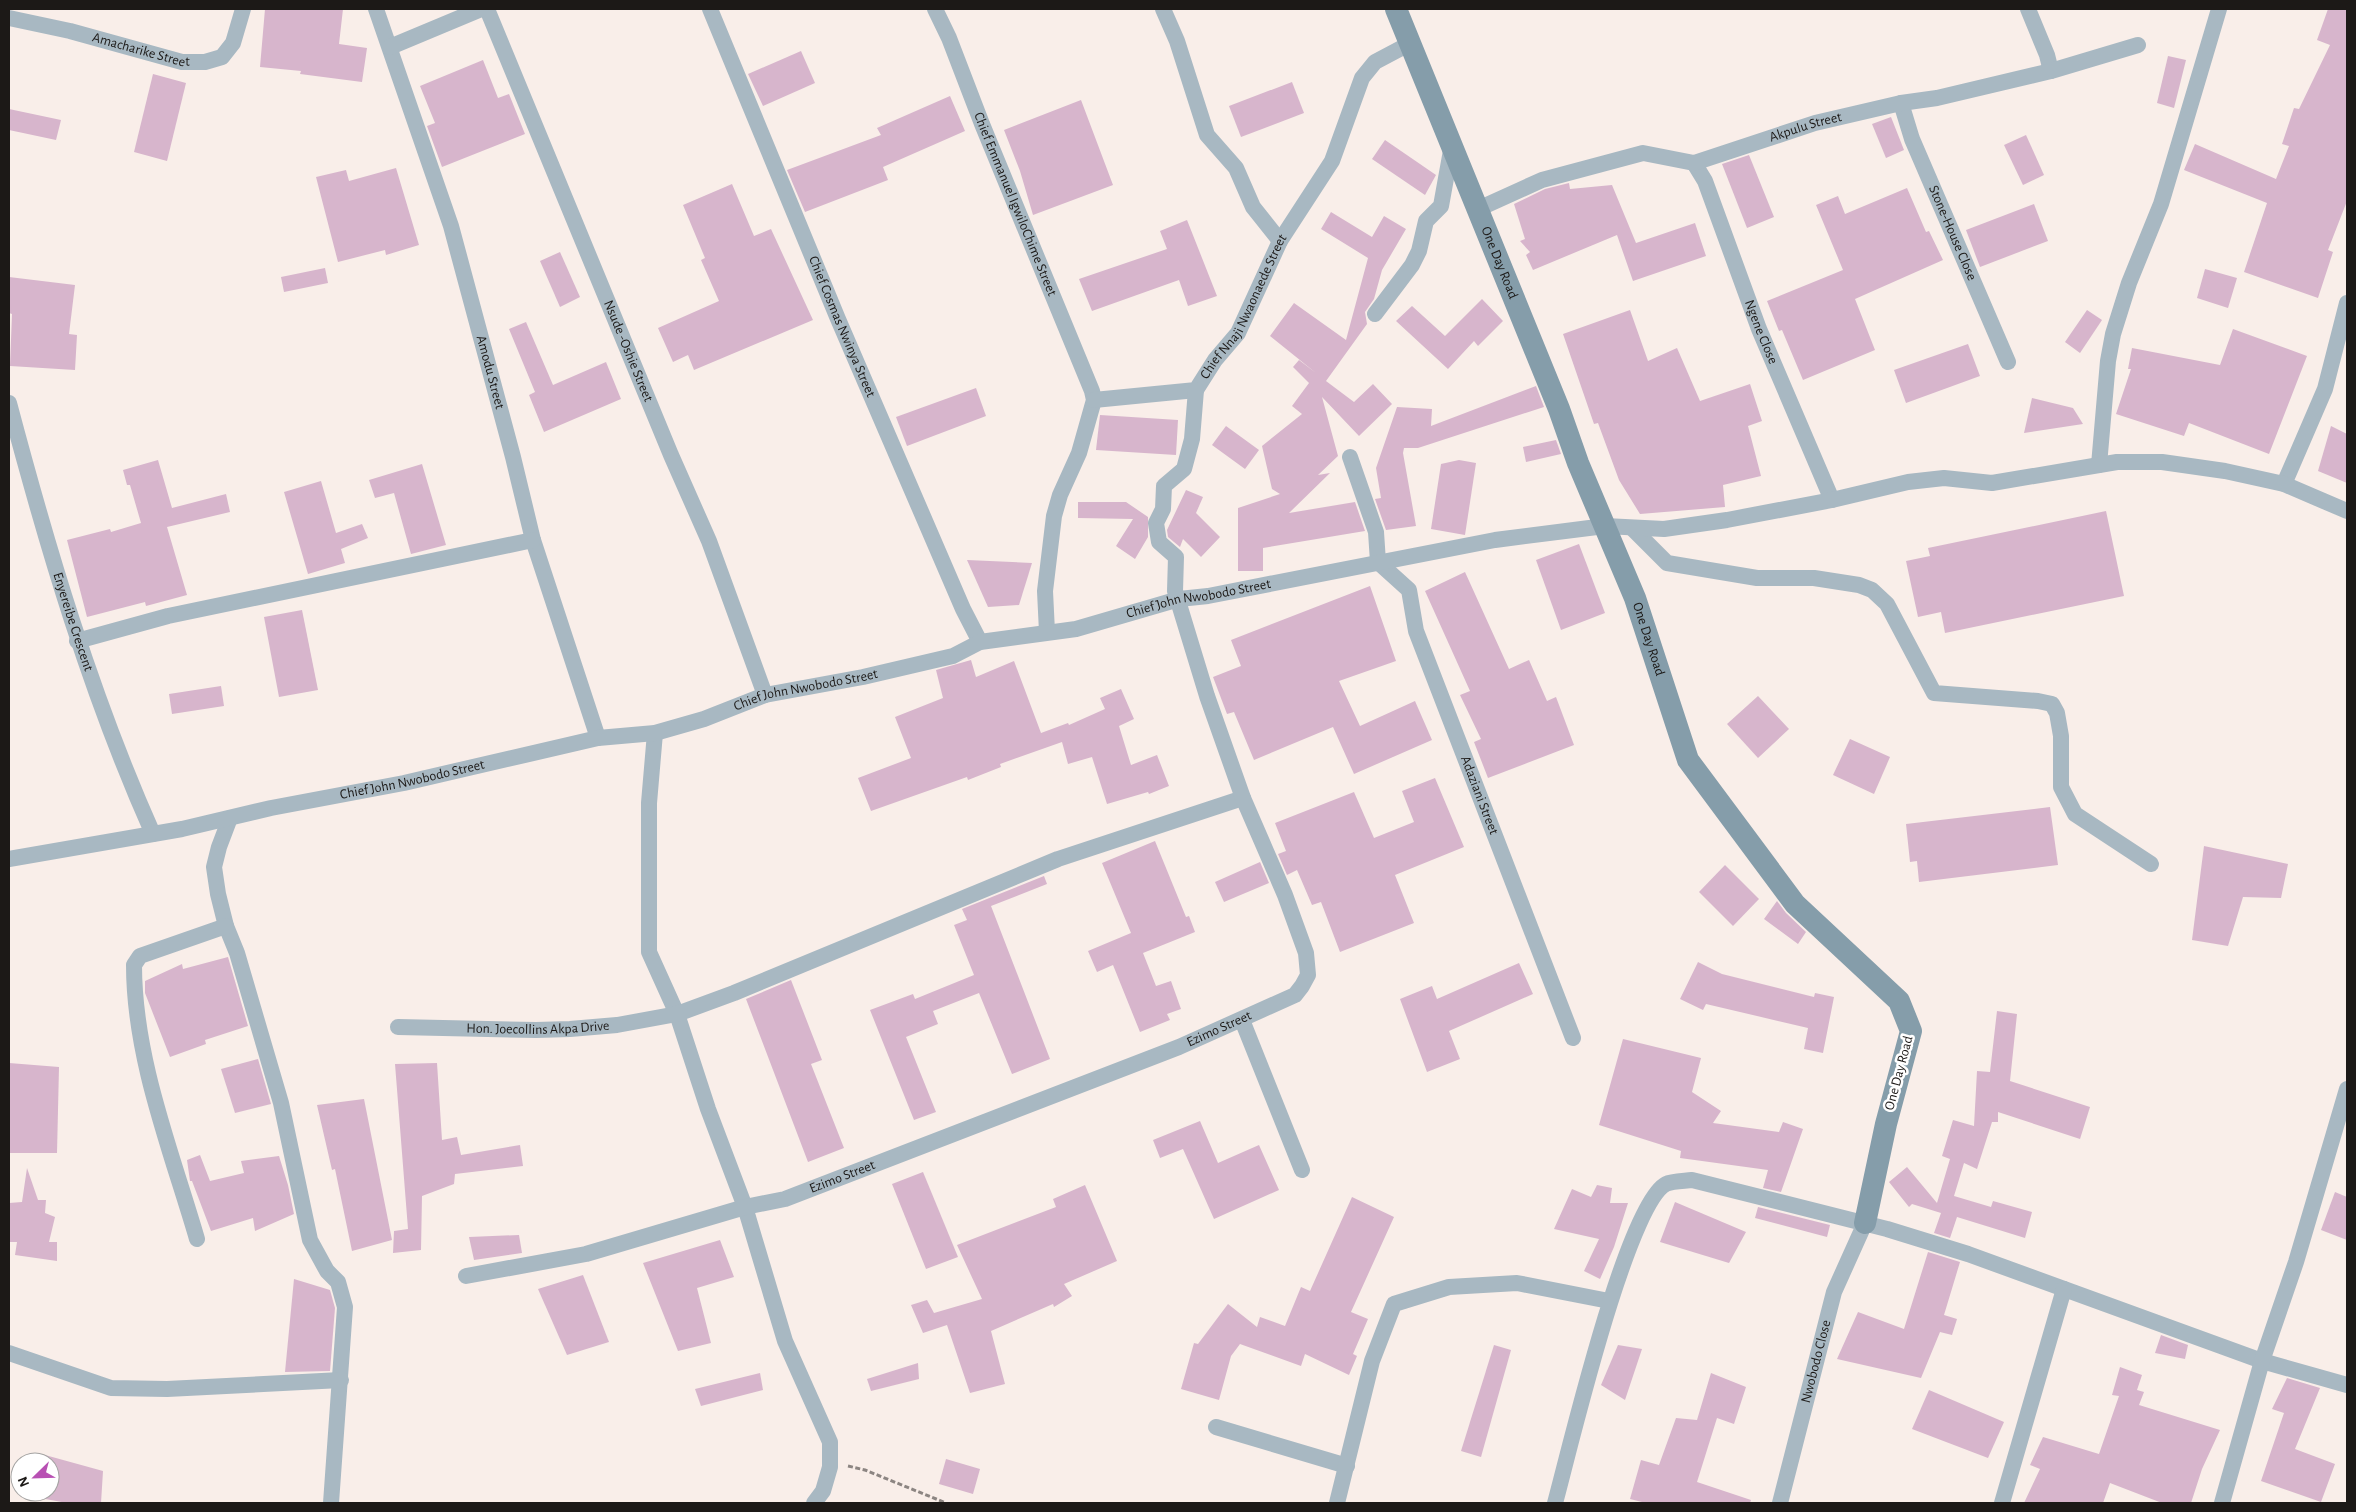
<svg xmlns="http://www.w3.org/2000/svg" width="2356" height="1512" font-family="'Alegreya Sans',sans-serif">
	<style>
		.building { fill: #d7b5cc }
		.lines { fill: none; stroke-linecap: round; stroke-linejoin: round }
		.path { stroke: #8c8582; stroke-width: 3; stroke-dasharray: 5 2.5; stroke-linecap: butt }
		.street { stroke: #a8b8c2; stroke-width: 16 }
		.secondary { stroke: #859daa; stroke-width: 22 }
		.labels { text-anchor: middle; dominant-baseline: central; stroke-width: 5; stroke-linejoin: round; paint-order: stroke }
		.street-label { font-size: 14px; fill: #1c1917; stroke: #fff }
	</style>
	<rect width="100%" height="100%" fill="#f9eee9"/>
	<g class="building">
		<path d="M265,9H343L339,44L367,48L362,82L300,74L301,71L260,67Z"/>
		<path d="M2328,9H2347V201L2328,250L2333,252L2318,298L2244,272L2267,203L2184,170L2195,144L2276,179L2289,146L2282,144L2294,108L2299,109L2330,45L2317,40Z"/>
		<path d="M801,51L815,83L763,106L748,74Z"/>
		<path d="M2168,56L2186,60L2174,108L2157,103Z"/>
		<path d="M483,60L498,98L509,94L525,134L442,167L427,126L435,123L420,86Z"/>
		<path d="M153,74L186,83L167,161L134,152Z"/>
		<path d="M1292,82L1304,113L1241,137L1229,106Z"/>
		<path d="M950,96L965,131L883,167L888,180L805,212L787,170L881,135L877,128Z"/>
		<path d="M1081,100L1113,185L1033,215L1020,171L1004,130Z"/>
		<path d="M9,109L61,120L56,140L9,130Z"/>
		<path d="M1891,117L1904,150L1886,158L1872,124Z"/>
		<path d="M2026,135L2044,175L2023,185L2004,145Z"/>
		<path d="M1385,140L1436,175L1425,195L1372,159Z"/>
		<path d="M1749,155L1774,217L1747,228L1722,164Z"/>
		<path d="M396,168L419,245L386,255L385,250L338,262L316,177L346,170L349,181Z"/>
		<path d="M1569,183L1570,189L1612,185L1636,243L1695,223L1706,256L1633,281L1617,235L1533,270L1526,255L1530,252L1520,241L1525,239L1514,204L1545,189Z"/>
		<path d="M732,184L754,236L771,229L813,320L694,370L688,355L673,362L658,328L719,301L701,260L705,258L683,205Z"/>
		<path d="M1907,188L1926,232L1929,231L1943,260L1855,299L1875,350L1803,380L1782,330L1779,331L1767,301L1843,270L1816,205L1838,196L1845,214Z"/>
		<path d="M2034,204L2048,241L1980,267L1966,230Z"/>
		<path d="M1331,212L1372,237L1384,216L1406,229L1382,270L1374,299L1365,312L1367,324L1326,381L1354,402L1373,384L1392,404L1359,436L1322,397L1338,456L1318,475L1330,473L1289,513L1355,502L1365,531L1263,548V571H1238V508L1280,494L1272,489L1262,446L1302,414L1292,406L1309,383L1293,367L1299,360L1316,373L1270,336L1294,303L1346,340L1368,258L1321,229Z"/>
		<path d="M1187,220L1217,296L1188,306L1179,280L1092,311L1079,279L1167,249L1160,231Z"/>
		<path d="M560,252L580,297L560,307L540,261Z"/>
		<path d="M325,268L328,283L284,292L281,277Z"/>
		<path d="M2205,269L2237,278L2228,308L2197,298Z"/>
		<path d="M9,277L75,285L69,334L77,335L75,370L10,366L12,314L9,313Z"/>
		<path d="M1482,299L1503,321L1478,346L1474,341L1448,369L1396,321L1412,306L1445,336Z"/>
		<path d="M1630,310L1648,361L1677,348L1700,401L1750,384L1762,421L1748,426L1761,476L1723,485L1725,507L1640,514L1619,480L1598,423L1594,424L1563,334Z"/>
		<path d="M2087,310L2102,320L2080,353L2065,342Z"/>
		<path d="M526,322L553,385L606,362L621,399L544,432L529,395L535,392L509,329Z"/>
		<path d="M2233,329L2307,356L2269,454L2189,423L2184,436L2116,414L2131,369H2128L2132,348L2220,365Z"/>
		<path d="M1968,344L1980,376L1906,403L1894,370Z"/>
		<path d="M1536,386L1544,407L1418,448H1404L1403,453L1416,526L1386,530L1375,499L1381,498L1376,468L1397,407L1432,409L1431,426Z"/>
		<path d="M976,388L986,416L907,446L896,417Z"/>
		<path d="M2032,398L2073,408L2083,424L2024,433Z"/>
		<path d="M1100,415L1178,420L1176,455L1096,450Z"/>
		<path d="M1226,426L1259,450L1245,469L1212,445Z"/>
		<path d="M2331,426L2347,434V483L2318,471Z"/>
		<path d="M1556,440L1561,454L1526,462L1523,447Z"/>
		<path d="M158,460L172,508L226,494L230,512L167,527L187,595L146,606L145,602L87,617L67,540L110,529L111,532L141,523L130,485H127L123,470Z"/>
		<path d="M1459,460L1476,463L1465,535L1431,529L1441,464Z"/>
		<path d="M422,464L446,545L411,554L394,493L375,498L369,480Z"/>
		<path d="M321,481L336,533L362,524L368,538L341,549L345,563L308,574L284,492Z"/>
		<path d="M1186,490L1203,497L1196,513L1220,537L1201,557L1183,539L1180,547L1168,537L1167,530Z"/>
		<path d="M1078,502H1126L1148,517V537L1135,559L1116,546L1133,519L1078,518Z"/>
		<path d="M2106,511L2124,596L1945,633L1941,612L1918,617L1906,561L1930,556L1928,548Z"/>
		<path d="M1579,544L1605,613L1561,630L1536,560Z"/>
		<path d="M967,560L1032,563L1019,605L988,607Z"/>
		<path d="M1465,572L1509,669L1529,660L1547,701L1556,697L1574,745L1488,778L1474,742L1481,739L1460,695L1470,691L1425,591Z"/>
		<path d="M1370,586L1396,661L1339,681L1360,726L1415,701L1432,740L1354,774L1333,727L1254,760L1234,712L1227,714L1213,677L1241,666L1231,640Z"/>
		<path d="M302,610L318,690L279,697L264,617Z"/>
		<path d="M971,660L976,677L1014,661L1041,733L1068,723L1069,725L1105,709L1100,698L1121,689L1134,719L1119,726L1131,765L1157,755L1169,786L1149,794L1148,792L1107,804L1092,757L1068,764L1062,742L1000,764L1001,767L968,780L967,777L871,811L858,778L911,758L895,717L943,698L936,670Z"/>
		<path d="M221,686L224,706L172,714L169,694Z"/>
		<path d="M1758,696L1789,729L1758,758L1727,724Z"/>
		<path d="M1850,739L1890,757L1874,794L1833,775Z"/>
		<path d="M1435,778L1464,847L1395,875L1414,923L1340,952L1321,902L1312,905L1297,870L1287,875L1278,854L1286,851L1275,823L1354,792L1374,838L1414,822L1402,791Z"/>
		<path d="M2050,807L2058,865L1919,882L1917,861L1910,862L1906,824Z"/>
		<path d="M1155,841L1186,917L1189,916L1195,932L1143,953L1156,986L1171,981L1181,1009L1167,1014L1170,1020L1140,1032L1113,965L1097,972L1088,951L1131,933L1102,863Z"/>
		<path d="M2204,846L2288,864L2281,898L2243,897L2228,946L2192,940Z"/>
		<path d="M1260,862L1269,883L1224,902L1215,882Z"/>
		<path d="M1725,865L1759,899L1733,926L1699,892Z"/>
		<path d="M1044,876L1047,884L991,906L1050,1059L1012,1074L979,993L933,1011L938,1024L906,1037L936,1112L914,1120L870,1010L913,994L915,999L974,975L954,925L967,920L962,909Z"/>
		<path d="M1777,901L1786,913L1806,932L1798,944L1764,919Z"/>
		<path d="M228,957L248,1026L205,1040L206,1044L170,1057L145,993V981L182,964L183,969Z"/>
		<path d="M1698,962L1722,974L1814,997L1815,993L1834,997L1823,1053L1804,1049L1808,1028L1706,1004L1703,1010L1680,999Z"/>
		<path d="M1519,963L1533,994L1449,1031L1460,1059L1427,1072L1400,999L1432,986L1437,999Z"/>
		<path d="M791,980L822,1060L811,1064L844,1148L808,1162L746,999Z"/>
		<path d="M1997,1011L2017,1014L2010,1081L2090,1107L2080,1139L1998,1112V1122H1992L1977,1169L1964,1163L1954,1196L1991,1207L1993,1201L2032,1212L2025,1238L1957,1217L1950,1238L1934,1233L1941,1213L1912,1204L1909,1207L1889,1182L1907,1167L1937,1203L1950,1159L1942,1156L1953,1120L1974,1126L1977,1071L1990,1072Z"/>
		<path d="M1623,1039L1701,1058L1692,1092L1721,1111L1713,1123L1779,1132L1783,1122L1803,1129L1781,1192L1763,1188L1768,1170L1680,1158L1681,1151L1599,1125Z"/>
		<path d="M258,1059L271,1104L235,1113L221,1069Z"/>
		<path d="M9,1063L59,1067L57,1153H9Z"/>
		<path d="M437,1063L442,1140L457,1137L461,1155L520,1145L523,1166L455,1174L454,1184L422,1196L421,1250L393,1253L394,1231L408,1229L395,1064Z"/>
		<path d="M364,1099L392,1240L352,1251L335,1169L332,1170L317,1105Z"/>
		<path d="M1200,1121L1218,1163L1259,1145L1279,1190L1214,1219L1183,1149L1160,1158L1153,1140Z"/>
		<path d="M200,1155L210,1181L244,1173L241,1161L279,1156L288,1185L294,1214L255,1231L253,1218L211,1231L192,1181H190L187,1160Z"/>
		<path d="M27,1168L38,1200H46L45,1213L55,1217L49,1242H57V1261L15,1255L17,1242H9V1203L22,1202Z"/>
		<path d="M923,1172L958,1257L926,1269L892,1184Z"/>
		<path d="M1085,1185L1117,1261L1064,1284L1072,1296L1054,1307L1053,1304L991,1331L1005,1384L970,1393L947,1325L923,1333L911,1305L927,1300L934,1313L982,1299L957,1245L1056,1207L1053,1199Z"/>
		<path d="M1597,1185L1612,1188L1610,1203H1628L1614,1247L1600,1279L1584,1271L1599,1239L1554,1229L1572,1189L1591,1197Z"/>
		<path d="M2335,1192L2347,1197V1240L2321,1230Z"/>
		<path d="M1352,1197L1394,1217L1351,1312L1368,1319L1353,1354L1357,1356L1349,1375L1305,1354L1301,1366L1240,1344L1231,1356L1219,1400L1181,1389L1194,1343L1198,1344L1228,1304L1257,1327L1260,1317L1285,1326L1301,1287L1310,1291Z"/>
		<path d="M1675,1202L1746,1232L1729,1263L1660,1242Z"/>
		<path d="M1758,1207L1830,1225L1827,1237L1755,1218Z"/>
		<path d="M519,1235L522,1253L474,1260L469,1237Z"/>
		<path d="M720,1240L734,1277L697,1288L711,1343L678,1351L643,1263Z"/>
		<path d="M1928,1252L1960,1262L1944,1315L1957,1319L1952,1335L1940,1332L1921,1378L1837,1359L1858,1312L1904,1329Z"/>
		<path d="M583,1275L609,1342L567,1355L538,1289Z"/>
		<path d="M294,1279L330,1290L335,1308L330,1371L285,1372Z"/>
		<path d="M2161,1335L2188,1345L2185,1359L2155,1353Z"/>
		<path d="M1494,1345L1511,1350L1481,1457L1461,1451Z"/>
		<path d="M1618,1345L1642,1349L1625,1400L1601,1385Z"/>
		<path d="M918,1363L919,1379L871,1391L867,1379Z"/>
		<path d="M2120,1367L2142,1375L2137,1390L2144,1392L2139,1405L2220,1430L2202,1469L2191,1503H2162L2110,1483L2103,1503H2024L2040,1469L2030,1465L2043,1437L2099,1454L2119,1396L2112,1395Z"/>
		<path d="M760,1373L763,1390L701,1406L695,1389Z"/>
		<path d="M1711,1373L1746,1387L1734,1424L1717,1418L1697,1482L1751,1500L1750,1503H1646L1630,1499L1641,1460L1659,1465L1676,1418L1697,1420Z"/>
		<path d="M2287,1378L2320,1388L2295,1449L2335,1464L2321,1502L2261,1481L2284,1413L2272,1409Z"/>
		<path d="M1929,1390L2004,1422L1988,1458L1912,1429Z"/>
		<path d="M45,1455L103,1471L101,1503H67L40,1498V1492H50V1462H44Z"/>
		<path d="M946,1459L980,1469L973,1494L939,1484Z"/>
	</g>
	<g class="lines">
		<path class="path" d="M848,1466L865,1470L946,1503"/>
		<g class="street">
			<path id="s1" d="M376,9L451,226L513,457L533,540L598,738"/>
			<path id="s2" d="M487,9L671,455L709,541L765,695"/>
			<path id="s3" d="M710,9L838,319L963,609L980,642"/>
			<path id="s4" d="M935,9L949,38L982,124L1092,391L1094,400L1079,453L1060,495L1054,516L1045,591L1047,632"/>
			<path d="M1163,9L1177,41L1207,135L1236,168L1253,207L1280,241"/>
			<path d="M2028,9L2047,55L2051,71"/>
			<path id="s5" d="M9,18L70,31L182,62H205L222,57L233,43L243,9"/>
			<path d="M390,47L481,9"/>
			<path id="s6" d="M1901,103L1912,139L2008,362"/>
			<path id="s7" d="M1694,163L1705,181L1759,329L1832,500"/>
			<path id="s8" d="M1478,209L1542,180L1643,153L1694,163L1815,123L1901,103L1937,98L2051,71L2138,45"/>
			<path d="M1375,314L1412,265L1419,251L1426,221L1441,206L1452,145"/>
			<path id="s9" d="M1094,400L1196,390L1215,360L1238,333L1280,241L1332,161L1362,78L1375,62L1409,44"/>
			<path id="s10" d="M9,403C48,550 91,695 153,834"/>
			<path id="s11" d="M1350,457L1376,532L1378,562L1409,590L1416,631L1573,1038"/>
			<path d="M2099,465L2108,361L2113,334L2129,283L2161,204L2219,9"/>
			<path d="M2284,484L2325,389L2347,303"/>
			<path d="M1633,529L1667,563L1757,578H1814L1859,585L1872,590L1887,604L1934,693L2038,701L2052,704L2057,713L2061,736V787L2075,814L2151,864"/>
			<path d="M77,641L168,616L533,540"/>
			<path d="M655,733L649,803V952L677,1014L708,1109L745,1207L785,1341L830,1442V1467L823,1491L814,1503"/>
			<path d="M230,818L219,847L214,867L218,894L226,926L237,953L281,1103L310,1240L327,1271L338,1282L345,1307L331,1503"/>
			<path id="s12" d="M9,859L182,829L271,808L404,783L598,738L655,733L704,719L765,695L863,677L953,656L980,642L1076,629L1179,599L1208,596L1495,540L1605,526L1664,529L1727,520L1832,500L1908,482L1944,478L1992,483L2117,462H2162L2225,471L2284,484L2347,511"/>
			<path d="M1242,1020L1302,1170"/>
			<path id="s13" d="M398,1027L536,1030L570,1029L617,1025L677,1014L734,993L1058,859L1243,798"/>
			<path d="M197,1239C171,1150 134,1058 134,965L140,956L226,926"/>
			<path id="s14" d="M466,1276L586,1254L745,1207L785,1199L1179,1047L1295,995L1302,986L1308,975L1306,953L1285,895L1243,798L1207,696L1175,591L1176,557L1159,542L1156,523L1163,509L1164,486L1184,469L1192,439L1196,390"/>
			<path d="M9,1353L111,1388L167,1389L341,1380"/>
			<path d="M1216,1427L1347,1466"/>
			<path d="M1337,1503L1372,1361L1394,1304L1449,1287L1517,1283L1609,1301"/>
			<path d="M1555,1503C1569,1452 1627,1204 1666,1184C1672,1181 1685,1181 1692,1180L1887,1229L1968,1254L2262,1361L2347,1385"/>
			<path id="s15" d="M1780,1503L1834,1292L1865,1223"/>
			<path d="M2002,1503L2064,1289"/>
			<path d="M2222,1503L2262,1361L2296,1262L2347,1089"/>
		</g>
		<path class="secondary" id="s16" d="M1396,9L1559,409L1578,463L1635,598L1688,760L1795,904L1899,1001L1911,1031L1886,1124L1865,1223"/>
	</g>
	<g class="labels">
		<g class="street-label">
			<text stroke="none"><textPath href="#s5" startOffset="136">Amacharike Street</textPath></text>
			<text stroke="none"><textPath href="#s8" startOffset="344">Akpulu Street</textPath></text>
			<text stroke="none"><textPath href="#s4" startOffset="211">Chief Emmanuel IgwiloChime Street</textPath></text>
			<text stroke="none"><textPath href="#s6" startOffset="140">Stone-House Close</textPath></text>
			<text stroke="none"><textPath href="#s16" startOffset="274">One Day Road</textPath></text>
			<text stroke="none"><textPath href="#s9" startOffset="199">Chief Nnaji Nwaonaede Street</textPath></text>
			<text stroke="none"><textPath href="#s3" startOffset="344">Chief Cosmas Nwinya Street</textPath></text>
			<text stroke="none"><textPath href="#s7" startOffset="182">Ngene Close</textPath></text>
			<text stroke="none"><textPath href="#s2" startOffset="370">Nsude -Oshie Street</textPath></text>
			<text stroke="none"><textPath href="#s1" startOffset="381">Amodu Street</textPath></text>
			<text stroke="none"><textPath href="#s12" startOffset="1221">Chief John Nwobodo Street</textPath></text>
			<text stroke="none"><textPath href="#s10" startOffset="228">Enyereibe Crescent</textPath></text>
			<text stroke="none"><textPath href="#s16" startOffset="679">One Day Road</textPath></text>
			<text stroke="none"><textPath href="#s12" startOffset="816">Chief John Nwobodo Street</textPath></text>
			<text stroke="none"><textPath href="#s12" startOffset="411">Chief John Nwobodo Street</textPath></text>
			<text stroke="none"><textPath href="#s11" startOffset="369">Adaziani Street</textPath></text>
			<text stroke="none"><textPath href="#s13" startOffset="140">Hon. Joecollins Akpa Drive</textPath></text>
			<text stroke="none"><textPath href="#s14" startOffset="795">Ezimo Street</textPath></text>
			<text transform="translate(1899 1073) rotate(-75)">One Day Road</text>
			<text stroke="none"><textPath href="#s14" startOffset="390">Ezimo Street</textPath></text>
			<text stroke="none"><textPath href="#s15" startOffset="146">Nwobodo Close</textPath></text>
		</g>
	</g>
	<rect width="2356" height="1512" fill="none" stroke="#1c1917" stroke-width="20"/>
	<g transform="translate(35 1477) rotate(247)"><circle r="24" fill="#ffffff" stroke="#a4a3a2"/>
	<path d="M0-4L9 19L0 12L-9 19Z" fill="#b850b3"/>
	<text y="-8" font-size="14" font-weight="bold" text-anchor="middle" fill="#1c1917">N</text>
	</g>
</svg>
